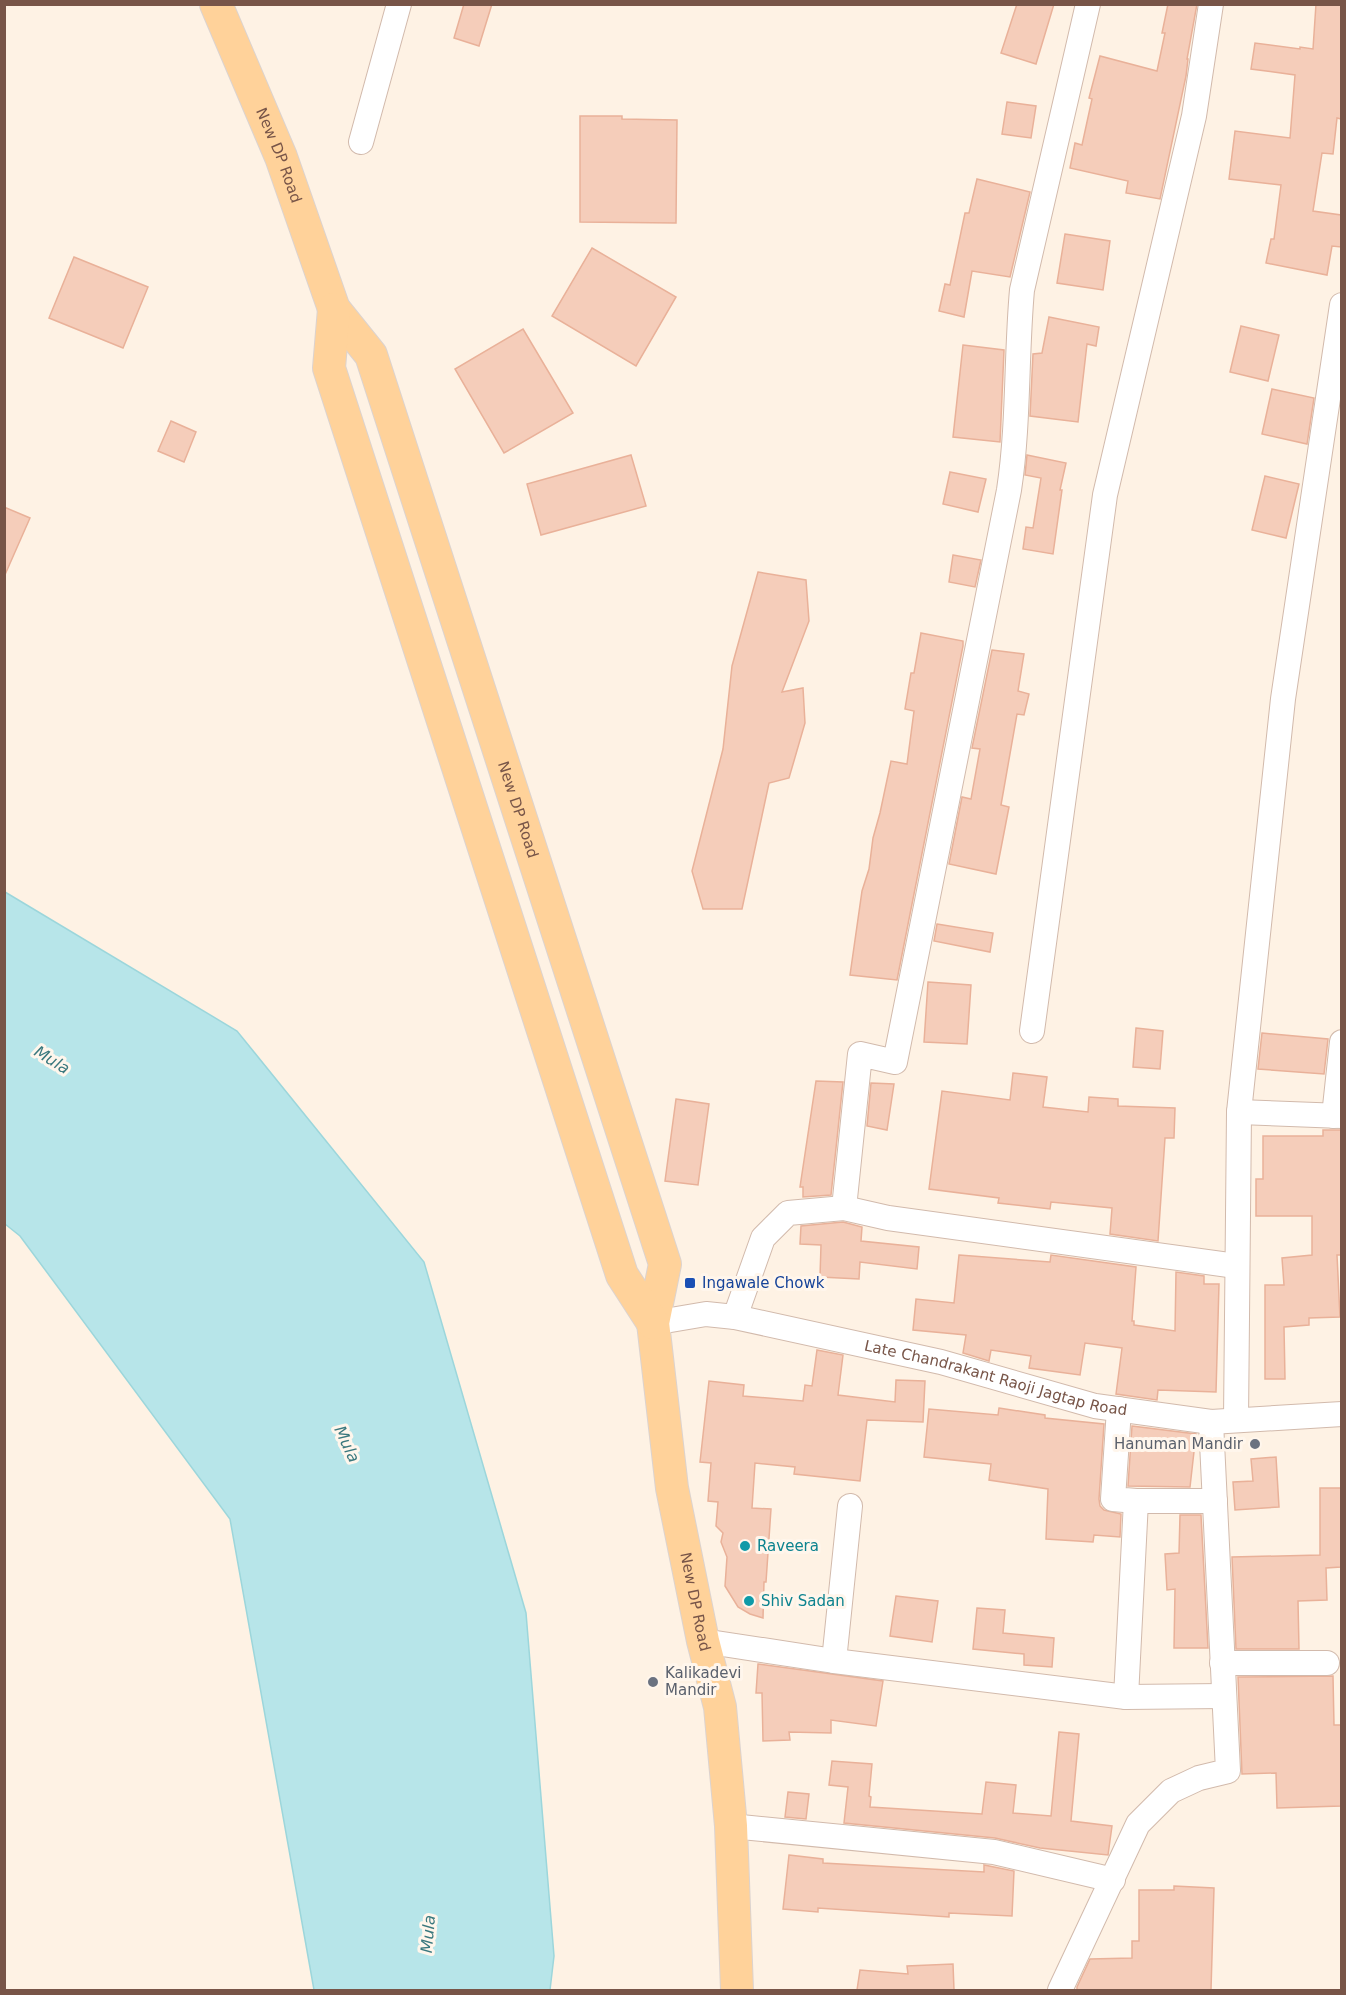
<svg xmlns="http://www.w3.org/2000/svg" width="1346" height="1995" font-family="'DejaVu Sans',sans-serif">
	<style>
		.water { fill: #b7e5e9; stroke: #9cd6db; stroke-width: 1.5 }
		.building { fill: #f5cdba; stroke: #e9b199; stroke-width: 1.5 }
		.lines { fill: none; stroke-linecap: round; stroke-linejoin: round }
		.minor-casing { stroke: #d2baac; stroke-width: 26 }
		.major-casing { stroke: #dcd3cf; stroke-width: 34 }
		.minor { stroke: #fff; stroke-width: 24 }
		.major { stroke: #ffd29a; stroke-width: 32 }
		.transit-dot { fill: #1a4fb4; stroke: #fff6ec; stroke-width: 2 }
		.worship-dot { fill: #6b7280; stroke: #fff6ec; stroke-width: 2 }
		.culture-dot { fill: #0f9aa8; stroke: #fff6ec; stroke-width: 2 }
		.labels { text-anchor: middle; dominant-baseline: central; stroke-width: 6; stroke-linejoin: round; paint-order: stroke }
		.street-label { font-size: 15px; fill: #785548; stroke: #fff6ec }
		.transit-label { font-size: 15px; fill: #164399; stroke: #fff6ec; text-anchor: start }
		.worship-label { font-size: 15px; fill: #5b616d; stroke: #fff6ec; text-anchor: end }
		.culture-label { font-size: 15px; fill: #0d838f; stroke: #fff6ec; text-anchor: start }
		.water-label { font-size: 16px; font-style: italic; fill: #3a787e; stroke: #fff6ec }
	</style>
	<rect width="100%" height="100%" fill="#fef2e4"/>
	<path class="water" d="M5,892L237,1031L424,1262L526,1613L554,1956L550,1990H314L230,1519L20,1236L5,1224Z"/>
	<g class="building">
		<path d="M464,4H492L479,46L454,38Z"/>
		<path d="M1017,4H1054L1036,64L1001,53Z"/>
		<path d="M1168,4H1197L1187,59H1188L1186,76L1160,199L1126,193L1128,181L1070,168L1075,143L1082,145L1092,99L1089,98L1100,56L1157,71L1165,33H1162Z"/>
		<path d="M1316,4H1341V119L1337,118L1333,154L1322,153L1313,211L1341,215V247L1332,246L1327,275L1266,263L1271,239H1274L1281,185L1229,179L1235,131L1290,138L1295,75L1251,69L1255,43L1300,49V47L1313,49Z"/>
		<path d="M1007,102L1036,106L1031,138L1002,134Z"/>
		<path d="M580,116H622V119L677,120L676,223L580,222Z"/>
		<path d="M977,179L1030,192L1010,277L972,271L964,317L939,311L945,284L950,285L965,213H969Z"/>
		<path d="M1065,234L1110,241L1103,290L1057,283Z"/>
		<path d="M592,248L676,297L636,366L552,316Z"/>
		<path d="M74,257L148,287L123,348L49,318Z"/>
		<path d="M1049,317L1099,327L1096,346L1087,344L1078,422L1030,416L1033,354L1042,353Z"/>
		<path d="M1241,326L1279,335L1268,381L1230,372Z"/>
		<path d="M523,329L573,413L504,453L455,369Z"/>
		<path d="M963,345L1004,350L1000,442L953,437Z"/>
		<path d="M1272,389L1314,398L1307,444L1262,434Z"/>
		<path d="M171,421L196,432L184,462L158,451Z"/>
		<path d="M631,455L646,506L541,535L527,484Z"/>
		<path d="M1027,455L1066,463L1060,490H1062L1053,554L1023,549L1026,527L1033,528L1041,478L1025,475Z"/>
		<path d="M950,472L986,479L978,512L943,504Z"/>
		<path d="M1265,476L1299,484L1286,538L1252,530Z"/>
		<path d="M4,507L30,518L4,577Z"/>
		<path d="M953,555L981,560L975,587L949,582Z"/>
		<path d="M758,572L806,580L809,621L782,692L803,688L805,723L789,778L769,783L742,909H703L692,871L723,749L732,666Z"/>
		<path d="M921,633L963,641V646L897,980L850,975L862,891L869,869L873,838L880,813L891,761L907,764L914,711L905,709L911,673H914Z"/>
		<path d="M992,650L1024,654L1018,691L1029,694L1024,715L1017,714L1001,805L1009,807L996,874L949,864L962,797L971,799L980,749L972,748Z"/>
		<path d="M937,924L993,933L990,952L934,941Z"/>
		<path d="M928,982L971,985L967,1044L924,1042Z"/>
		<path d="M1136,1028L1163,1031L1160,1069L1133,1067Z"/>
		<path d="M1262,1033L1328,1039L1324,1074L1258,1069Z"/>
		<path d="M1013,1073L1047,1077L1043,1107L1088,1112L1089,1097L1118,1099V1106L1175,1108L1174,1138H1165L1158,1241L1110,1234L1112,1208L1051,1202L1050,1209L998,1203L999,1198L929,1189L942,1091L1010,1100Z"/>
		<path d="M816,1081L843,1082L831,1195L803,1197V1187H800Z"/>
		<path d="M871,1083L894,1084L887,1130L867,1126Z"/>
		<path d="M676,1099L709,1104L698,1185L665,1181Z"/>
		<path d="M1323,1130H1341V1255H1337L1340,1317L1309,1318V1325L1284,1327L1285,1379H1265V1285H1284L1282,1258L1312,1255V1216H1256V1179H1263V1136H1323Z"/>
		<path d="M843,1222L862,1227L861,1241L919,1247L917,1269L860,1262L859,1279L820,1277L821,1245L800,1244L801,1226Z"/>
		<path d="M959,1255L1050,1262L1051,1255L1136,1267L1132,1321H1134V1325L1175,1331L1176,1272L1204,1276V1284H1219L1216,1392L1158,1390L1157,1400L1116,1394L1122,1348L1085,1343L1080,1375L1029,1368L1031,1356L991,1350L989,1361L963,1353L966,1335L913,1330L916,1299L954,1303Z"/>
		<path d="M817,1350L843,1355L838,1395L895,1402L896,1380L925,1381L923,1422L867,1420L860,1481L794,1474L795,1467L755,1463L752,1508L771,1509L766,1582H764L763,1618L750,1614L738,1607L725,1586L727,1557L721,1542L723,1533L716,1526L718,1502L708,1501L711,1463L700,1462L709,1381L744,1385L743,1396L803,1401L805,1385L812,1386Z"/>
		<path d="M999,1408L1045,1415V1418L1104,1424L1099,1499L1100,1506L1104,1510L1121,1514L1120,1537L1094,1535L1093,1542L1046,1539L1048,1489L989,1480L991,1464L924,1457L929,1409L998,1415Z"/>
		<path d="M1132,1426L1196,1434L1190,1487L1128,1486Z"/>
		<path d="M1276,1457L1279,1507L1235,1510L1233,1482L1253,1481L1251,1459Z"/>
		<path d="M1320,1488H1341V1567L1326,1568L1327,1600L1298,1601L1299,1649H1236L1232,1557L1320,1555Z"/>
		<path d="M1180,1515H1201L1208,1648H1174L1175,1589L1167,1590L1165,1554L1179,1553Z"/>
		<path d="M896,1596L938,1601L932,1642L890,1636Z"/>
		<path d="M977,1608L1005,1610L1003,1633L1054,1638L1052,1667L1024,1665V1654L973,1649Z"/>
		<path d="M758,1664L883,1681L876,1726L831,1720V1733L789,1732L790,1740L763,1741L762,1693H756Z"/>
		<path d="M1333,1676L1334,1725H1341V1806L1277,1808L1276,1773L1242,1774L1238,1677Z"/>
		<path d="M1059,1732L1079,1734L1071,1821L1112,1826L1108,1855L1040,1848L995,1838L844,1823L848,1787L829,1785L832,1761L872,1764L869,1796L871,1797L870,1807L982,1814L986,1782L1016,1785L1013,1813L1051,1816Z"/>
		<path d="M788,1792L809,1794L806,1819L785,1817Z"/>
		<path d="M789,1855L823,1859V1863L984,1872V1865L1014,1871L1012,1916L949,1913V1917L818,1908V1912L783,1909Z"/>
		<path d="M1174,1886L1214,1888L1211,1990H1077V1987L1090,1959L1132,1958V1941H1139V1890H1174Z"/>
		<path d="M953,1964L954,1990H857L860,1970L908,1974L907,1966Z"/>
	</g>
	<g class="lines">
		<g class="minor-casing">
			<g id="minor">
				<path d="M361,142L399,4"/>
				<path d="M1032,1031L1105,495L1194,116L1211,4"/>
				<path d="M1239,1112L1342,1116"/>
				<path d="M1334,1116L1342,1042"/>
				<path d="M844,1208L860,1054L895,1062L1009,490C1019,424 1016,356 1022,290L1088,4"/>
				<path d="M735,1317L763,1238L788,1213L844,1208L888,1218L1236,1266"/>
				<path id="s1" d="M653,1323L706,1314L735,1317L941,1362L1095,1406L1211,1422L1342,1414"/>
				<path d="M1119,1409L1113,1499L1136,1501"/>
				<path d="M1236,1420L1239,1112L1283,699L1342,305"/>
				<path d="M703,1641L834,1661L1126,1697L1223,1696"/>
				<path d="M834,1661L850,1506"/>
				<path d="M1222,1663H1327"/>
				<path d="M1126,1697L1136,1501H1215"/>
				<path d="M731,1826L994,1852L1113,1880"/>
				<path d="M1060,1990L1138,1824L1171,1791L1199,1778L1228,1771L1211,1422"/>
			</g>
		</g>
		<g class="major-casing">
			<g id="major">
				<path id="s2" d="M216,4L281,157L334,309L371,355L665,1264L653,1323L672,1488L703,1641L720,1707L731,1826L737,1990"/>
				<path d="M334,309L329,368L622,1275L653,1323"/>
			</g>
		</g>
		<use href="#minor" class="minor"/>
		<use href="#major" class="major"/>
	</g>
	<rect class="transit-dot" x="684" y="1277" width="12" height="12" rx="3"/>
	<g class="worship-dot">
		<circle cx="1255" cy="1444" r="6"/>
		<circle cx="653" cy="1682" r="6"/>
	</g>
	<g class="culture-dot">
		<circle cx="745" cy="1546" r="6"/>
		<circle cx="749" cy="1601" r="6"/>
	</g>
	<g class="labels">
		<g class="street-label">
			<text stroke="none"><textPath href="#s2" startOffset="164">New DP Road</textPath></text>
			<text stroke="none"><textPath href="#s2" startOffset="864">New DP Road</textPath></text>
			<text stroke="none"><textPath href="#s1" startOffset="351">Late Chandrakant Raoji Jagtap Road</textPath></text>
			<text stroke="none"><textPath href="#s2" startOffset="1684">New DP Road</textPath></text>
		</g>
		<g class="transit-label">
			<text x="702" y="1283">Ingawale Chowk</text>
		</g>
		<g class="worship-label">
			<text x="1243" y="1444">Hanuman Mandir</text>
			<text x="665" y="1673" text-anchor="start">Kalikadevi<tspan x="665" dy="17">Mandir</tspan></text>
		</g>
		<g class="culture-label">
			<text x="757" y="1546">Raveera</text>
			<text x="761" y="1601">Shiv Sadan</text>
		</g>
		<g class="water-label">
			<text transform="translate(52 1060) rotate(32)">Mula</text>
			<text transform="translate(347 1444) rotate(65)">Mula</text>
			<text transform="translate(428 1934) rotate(-85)">Mula</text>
		</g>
	</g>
	<rect width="1346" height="1995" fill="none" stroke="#785548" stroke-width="12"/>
</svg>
